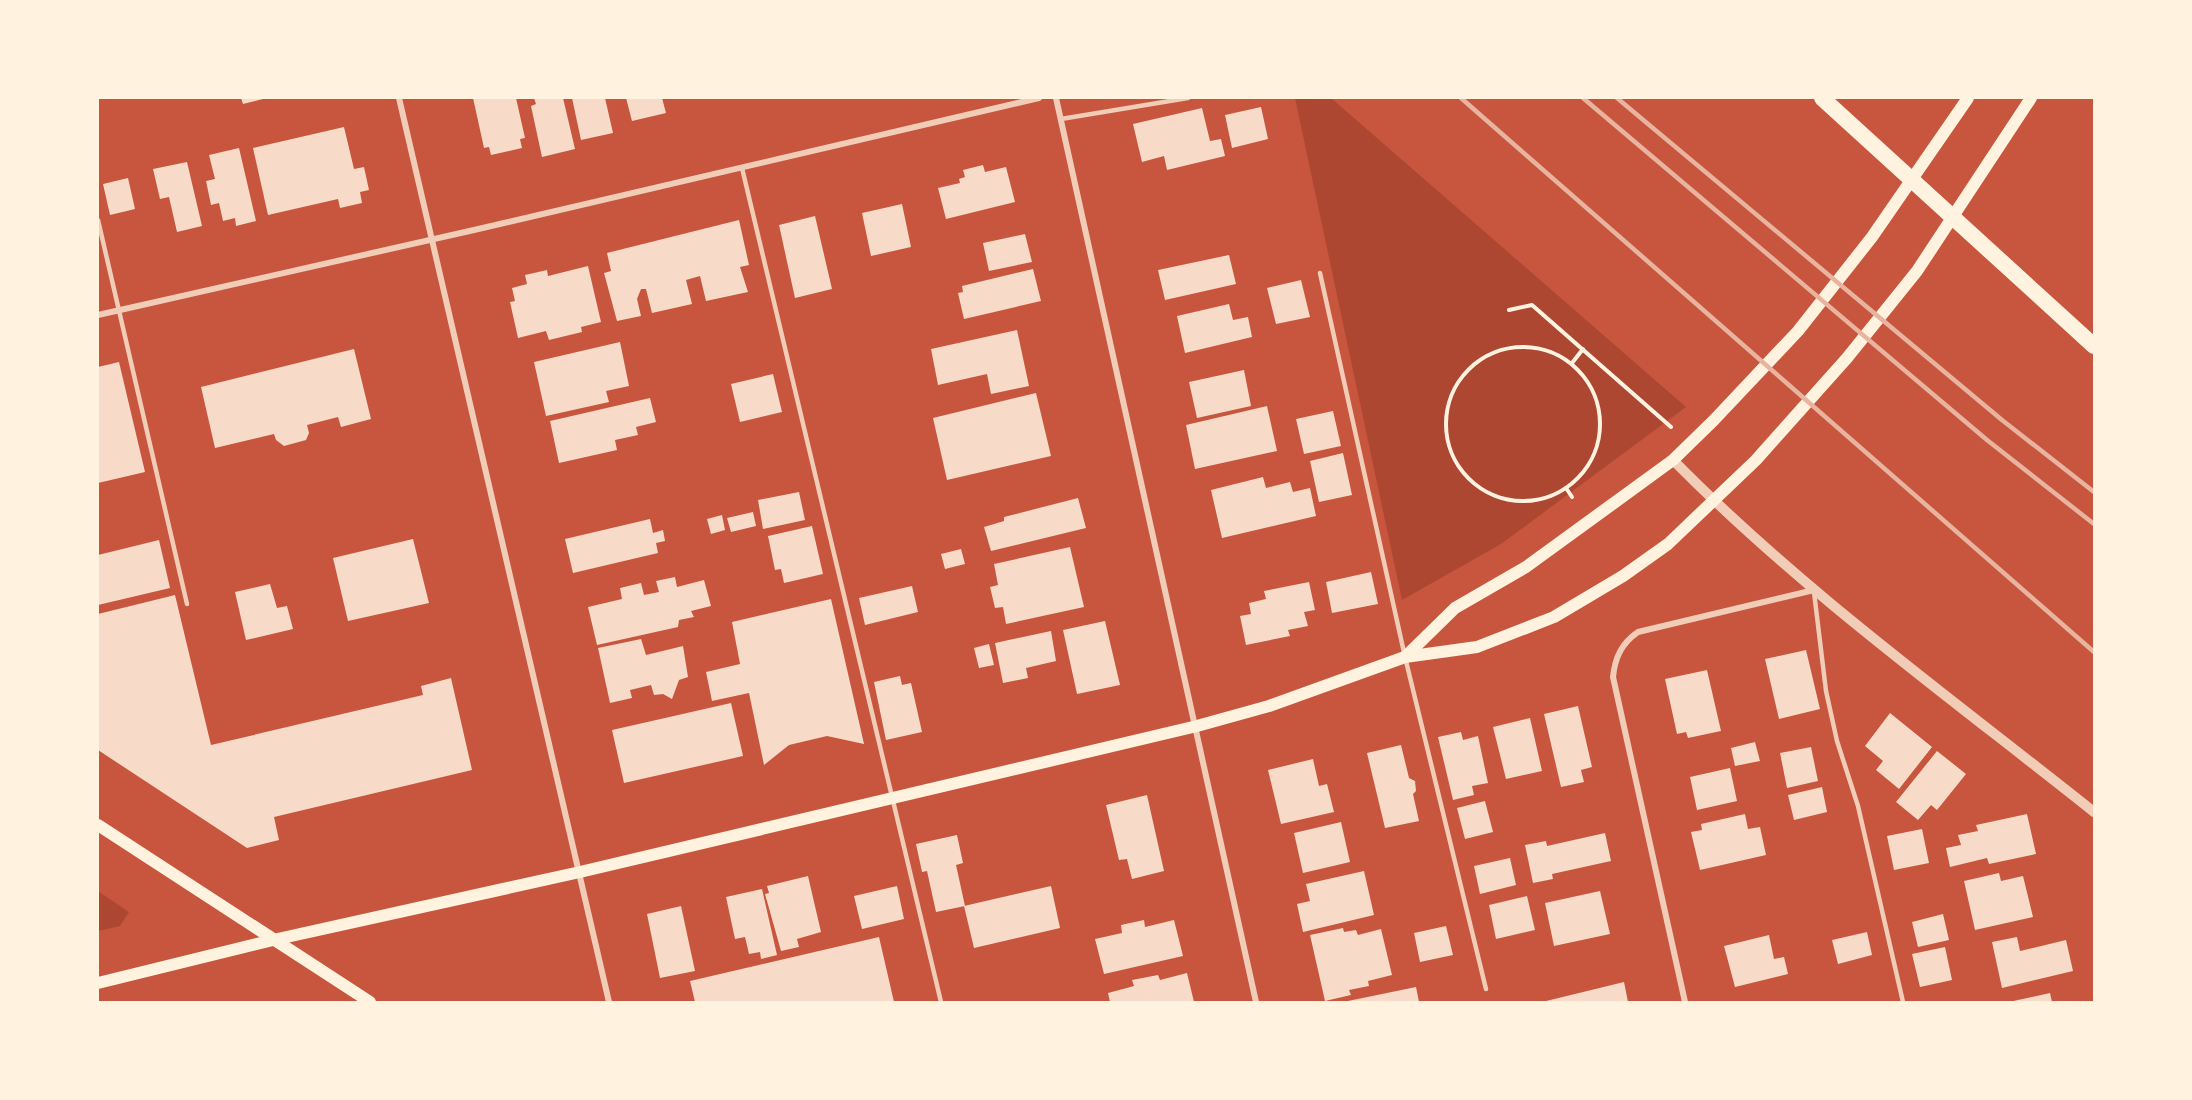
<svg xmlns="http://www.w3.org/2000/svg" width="2192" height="1100" font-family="Rubik,sans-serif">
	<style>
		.green { fill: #ae4732 }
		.building { fill: #f7dbc8 }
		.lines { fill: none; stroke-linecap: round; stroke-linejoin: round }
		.path { stroke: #fff3e0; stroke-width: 4 }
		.service { stroke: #f1ccb7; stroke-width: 4.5 }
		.minor { stroke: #f1ccb7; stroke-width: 6 }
		.tertiary { stroke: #f1ccb7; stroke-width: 10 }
		.secondary { stroke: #fff3e0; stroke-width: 12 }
		.trunk { stroke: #fff3e0; stroke-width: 16 }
		.rail { stroke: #e9b49f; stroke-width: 4.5 }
	</style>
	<rect width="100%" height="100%" fill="#c8553d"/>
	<g class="green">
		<path d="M1295,98H1331L1686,407L1501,544L1402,600Z"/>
		<path d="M98,891L129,912L120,926L98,931Z"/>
	</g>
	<g class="building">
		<path d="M241,98H267L243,104Z"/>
		<path d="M473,98H516L525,138L520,139L522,148L491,155L489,147L484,148Z"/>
		<path d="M534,98H563L575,149L542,157L531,106L536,104Z"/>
		<path d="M572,98H605L613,133L581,140Z"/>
		<path d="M626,98H662L666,113L632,121Z"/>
		<path d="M1261,107L1268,139L1232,148L1225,115Z"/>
		<path d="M1202,108L1210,141L1221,139L1225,156L1167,170L1164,156L1142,162L1133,124Z"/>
		<path d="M344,127L354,169L364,167L369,190L360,192L362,203L340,208L338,199L268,215L253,148Z"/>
		<path d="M239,148L256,221L236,226L235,218L223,221L219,203L211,205L206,181L215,179L209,155Z"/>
		<path d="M187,162L202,226L177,232L169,197L160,199L153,169Z"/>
		<path d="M983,165L985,172L1006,167L1015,202L946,219L938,188L960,183L959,179L965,177L963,170Z"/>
		<path d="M128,178L135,209L110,215L103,184Z"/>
		<path d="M902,204L911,247L871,256L862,213Z"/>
		<path d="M815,216L832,289L795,298L779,225Z"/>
		<path d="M739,220L749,265L740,267L748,292L706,301L700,276L686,280L692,304L652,313L646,289H641L637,299L641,316L617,321L604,273L611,271L607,253Z"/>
		<path d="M1025,234L1032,262L989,271L983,243Z"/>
		<path d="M1229,255L1236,284L1165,300L1158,270Z"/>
		<path d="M588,266L601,322L581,327L582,332L549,340L546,331L518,338L510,302L515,301L512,288L527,284L525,275L547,270L548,276Z"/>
		<path d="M1033,269L1041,301L964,319L958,293L963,292L962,286Z"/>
		<path d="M1301,280L1310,317L1276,324L1267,288Z"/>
		<path d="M1229,304L1233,320L1248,317L1252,337L1185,353L1177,316Z"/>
		<path d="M1017,330L1029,386L991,394L987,374L938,385L931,349Z"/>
		<path d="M620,342L629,386L606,391L609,402L546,416L534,362Z"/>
		<path d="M354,349L371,419L341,427L338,417L307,425L309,433L306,440L284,446L276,440L274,434L215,448L201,387Z"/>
		<path d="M119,362L145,472L98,483V367Z"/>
		<path d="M1244,370L1251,406L1197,418L1189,382Z"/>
		<path d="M773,374L782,412L740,422L731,384Z"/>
		<path d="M1036,393L1051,456L947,480L933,418Z"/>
		<path d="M650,398L656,422L636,427L638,435L615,440L617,450L559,463L550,421Z"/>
		<path d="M1267,406L1277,451L1195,469L1186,425Z"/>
		<path d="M1333,411L1341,446L1304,454L1296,419Z"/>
		<path d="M1343,453L1352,495L1319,502L1310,461Z"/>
		<path d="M1263,477L1266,488L1290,482L1293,492L1310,488L1316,516L1222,538L1211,490Z"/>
		<path d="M799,492L805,520L763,529L758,500Z"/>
		<path d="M1078,498L1086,528L991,551L984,527L1004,521V517Z"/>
		<path d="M753,512L756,526L731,532L727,518Z"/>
		<path d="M722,515L725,530L711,534L707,519Z"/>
		<path d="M650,519L653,533L663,530L665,541L656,543L658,553L573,573L565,539Z"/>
		<path d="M812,526L823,574L784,583L781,569L775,570L768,536Z"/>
		<path d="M413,539L429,603L348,621L333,558Z"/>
		<path d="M159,540L170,588L98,605V555Z"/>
		<path d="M1070,547L1084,607L1006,624L1003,607L995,608L990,587L998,585L994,564Z"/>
		<path d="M961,549L965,564L945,569L941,554Z"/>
		<path d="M1371,572L1378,604L1332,613L1326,582Z"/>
		<path d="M675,577L677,587L704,580L711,606L691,611L694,617L679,620L678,627L597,645L588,607L622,599L620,588L641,583L644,595L659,592L656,581Z"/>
		<path d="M1309,582L1315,610L1304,612L1308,626L1288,630L1290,636L1246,645L1240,616L1251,614L1249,603L1266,599L1264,591Z"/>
		<path d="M270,584L277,608L287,606L293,629L246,640L235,592Z"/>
		<path d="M912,586L918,612L865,625L859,598Z"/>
		<path d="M175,595L211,745L423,695L421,686L451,678L472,770L274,817L279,840L247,848L98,750V614Z"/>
		<path d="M831,599L864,744L827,736L789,745L764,765L749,693L712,701L706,672L740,664L732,622Z"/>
		<path d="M1105,621L1120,685L1077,694L1063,630Z"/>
		<path d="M1051,631L1056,661L1026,668L1028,678L1003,683L995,643Z"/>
		<path d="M641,639L646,655L683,646L688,677L679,680L672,699L663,694L654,695L651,685L630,690L632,698L610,703L598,648Z"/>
		<path d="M989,644L994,665L979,668L974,648Z"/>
		<path d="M1806,650L1820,709L1779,719L1765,659Z"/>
		<path d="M1707,670L1721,731L1688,738L1686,732L1677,734L1665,679Z"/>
		<path d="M900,676L902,685L911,683L922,732L886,740L874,682Z"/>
		<path d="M731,703L743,756L624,783L612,730Z"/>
		<path d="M1578,706L1592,767L1581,770L1584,782L1561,787L1544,714Z"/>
		<path d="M1890,713L1932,747L1899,789L1876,770L1883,761L1865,746Z"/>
		<path d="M1530,718L1542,771L1506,779L1493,727Z"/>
		<path d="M1461,732L1463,740L1478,736L1488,783L1472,786L1474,795L1453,800L1438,737Z"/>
		<path d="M1755,742L1760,761L1735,766L1731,748Z"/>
		<path d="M1401,745L1409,778L1415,781L1416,791L1413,794L1419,821L1385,828L1367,753Z"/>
		<path d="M1811,747L1818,781L1787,788L1780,753Z"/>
		<path d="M1937,751L1966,774L1937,810L1931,805L1918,820L1896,802Z"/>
		<path d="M1313,759L1319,786L1327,784L1334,812L1281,824L1268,770Z"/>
		<path d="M1730,768L1737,801L1697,810L1690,777Z"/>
		<path d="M1822,787L1827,812L1794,820L1788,795Z"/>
		<path d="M1147,795L1164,871L1132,879L1127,859L1119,860L1106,805Z"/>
		<path d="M1485,801L1493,832L1465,839L1457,808Z"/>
		<path d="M1745,814L1748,829L1760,827L1766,855L1700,870L1691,832L1702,830L1701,824Z"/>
		<path d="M2027,814L2036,854L1989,864L1987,858L1950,867L1946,848L1961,845L1958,835L1978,831L1976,825Z"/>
		<path d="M1341,822L1350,862L1303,873L1294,833Z"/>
		<path d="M1922,829L1929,863L1894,870L1887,836Z"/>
		<path d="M1605,833L1611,861L1552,874L1553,879L1533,883L1525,845L1546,841L1547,846Z"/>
		<path d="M957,835L963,863L956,865L965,906L936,912L927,871L922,872L916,844Z"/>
		<path d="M1510,858L1516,885L1480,894L1474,866Z"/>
		<path d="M1364,871L1374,915L1303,932L1297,904L1310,901L1306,884Z"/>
		<path d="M1999,873L2001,881L2023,876L2033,917L1975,930L1964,881Z"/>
		<path d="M808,876L821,932L797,939L799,947L781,951L765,894L769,893L767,886Z"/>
		<path d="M897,886L904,919L862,929L854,896Z"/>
		<path d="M1051,886L1060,928L974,948L964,906Z"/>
		<path d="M762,889L777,955L761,959L760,952L749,954L745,937L735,939L726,897Z"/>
		<path d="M1600,891L1610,934L1554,946L1545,903Z"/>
		<path d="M1527,896L1535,930L1496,939L1489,905Z"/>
		<path d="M681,906L695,971L660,978L647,914Z"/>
		<path d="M1943,914L1949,940L1918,947L1912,922Z"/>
		<path d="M1144,920L1145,927L1174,920L1183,956L1104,974L1095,939L1122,933L1121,925Z"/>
		<path d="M1446,926L1453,955L1420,962L1414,933Z"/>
		<path d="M1343,928L1344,932L1356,930L1358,935L1381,929L1392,975L1368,981L1369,986L1349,990L1351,995L1325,1001L1310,935Z"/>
		<path d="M1867,932L1872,955L1838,964L1832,940Z"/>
		<path d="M1769,935L1774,959L1784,957L1788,974L1735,987L1724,946Z"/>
		<path d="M879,937L894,1002H695L690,981Z"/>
		<path d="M2017,937L2020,951L2066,940L2073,971L2002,988L1992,942Z"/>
		<path d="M1945,947L1952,980L1920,987L1912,954Z"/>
		<path d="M1187,973L1194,1002H1110L1108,993L1134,986L1132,980L1158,975L1160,980Z"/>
		<path d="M1624,982L1628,1002H1542Z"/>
		<path d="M1416,987L1419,1002H1348V1001Z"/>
		<path d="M2050,993L2052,1002H2009Z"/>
	</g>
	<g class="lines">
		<g class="path">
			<path d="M1509,310L1532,305L1671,427"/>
			<circle cx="1523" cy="424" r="77"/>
			<path d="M1572,363L1583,349"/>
			<path d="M1566,488L1572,497"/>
		</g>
		<g class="service">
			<path d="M1061,119L1188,98"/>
			<path d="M742,168L941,1002"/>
			<path d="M98,220L187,604"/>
			<path d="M1320,273L1405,657L1486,989"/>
			<path d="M1814,592L1826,691L1837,741L1858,806L1903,1002"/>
		</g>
		<g class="minor">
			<path d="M399,98L609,1002"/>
			<path d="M1056,98L1256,1002"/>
			<path d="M98,315L474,230L1039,98"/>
			<path d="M1685,1002L1613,677C1615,657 1622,643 1638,632L1814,590"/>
		</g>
		<path class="tertiary" d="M1673,460C1801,590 1951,698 2094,812"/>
		<g class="secondary">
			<path d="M1405,657L1455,608L1526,567L1673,460L1714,420L1798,331L1872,237L1968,98"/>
			<path d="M98,825L370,1002"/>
			<path d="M98,983L273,940L580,872L1197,726L1269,706L1405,657L1477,647L1554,617L1623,576L1668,544L1756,460L1847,358L1917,271L2031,98"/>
		</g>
		<path class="trunk" d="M1822,98L2094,346"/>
		<g class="rail">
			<path d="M1461,98L2094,652"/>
			<path d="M1583,98L1987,440L2094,524"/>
			<path d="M1617,98L2002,420L2094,492"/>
		</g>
	</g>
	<rect width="2192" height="1100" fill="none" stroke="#fff3e0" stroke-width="198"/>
</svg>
